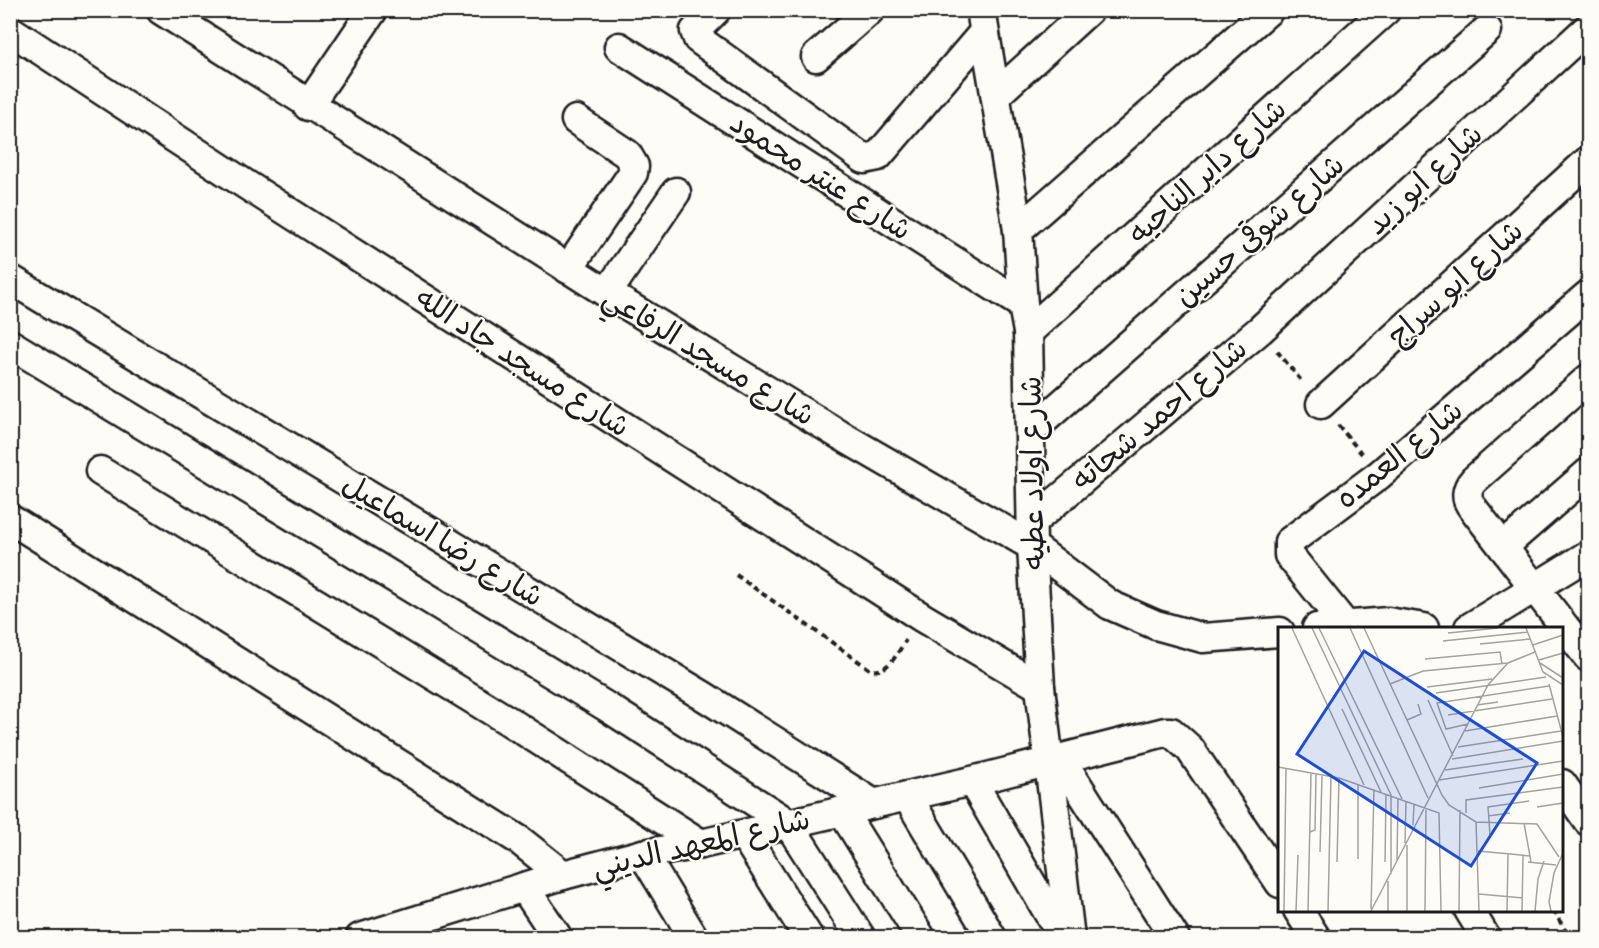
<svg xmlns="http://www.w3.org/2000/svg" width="1599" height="948" font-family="Caveat,'Playpen Sans Arabic',sans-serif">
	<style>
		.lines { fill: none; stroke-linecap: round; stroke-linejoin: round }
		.minor-casing { stroke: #1c1c1c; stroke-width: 33 }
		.path { stroke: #1c1c1c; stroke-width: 4; stroke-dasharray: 6 4.5; stroke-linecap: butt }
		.minor { stroke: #fdfcf7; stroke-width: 28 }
		.labels { text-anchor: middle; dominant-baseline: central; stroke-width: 4.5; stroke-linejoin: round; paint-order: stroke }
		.street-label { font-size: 30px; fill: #1c1c1c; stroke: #fdfcf7 }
		.inset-road { fill: none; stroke: #a3a29f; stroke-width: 1.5 }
		.view { fill: #1d4ed8; fill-opacity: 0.15; stroke: #1d4ed8; stroke-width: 3 }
		.inset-edge { fill: none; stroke: #1c1c1c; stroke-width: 3 }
	</style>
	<rect width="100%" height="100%" fill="#fdfcf7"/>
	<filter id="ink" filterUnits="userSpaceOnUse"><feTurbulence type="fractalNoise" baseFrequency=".0167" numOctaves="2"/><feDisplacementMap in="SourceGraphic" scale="12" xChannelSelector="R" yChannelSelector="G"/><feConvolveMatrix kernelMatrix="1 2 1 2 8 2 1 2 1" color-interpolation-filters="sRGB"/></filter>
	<g filter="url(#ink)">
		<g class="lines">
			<g class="minor-casing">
				<g id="minor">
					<path d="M161,10L607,293L840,435L1032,546L1110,605L1156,625L1203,638L1280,632"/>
					<path d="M716,10L695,31L698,39L864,159L878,156L984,32"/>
					<path d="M981,10L1018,230L1023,305L1028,332L1032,546L1040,687L1070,938"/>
					<path d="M10,30L245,184L923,618L1040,687"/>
					<path d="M619,47L1023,305"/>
					<path d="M816,57L870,10"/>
					<path d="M996,95L1089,10"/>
					<path d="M308,106L373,10"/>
					<path d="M1018,230L1269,10"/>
					<path d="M568,269L633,173L634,166L627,154L576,120"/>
					<path d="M10,279L705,697L874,804"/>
					<path d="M607,293L676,192"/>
					<path d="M1028,332L1386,10"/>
					<path d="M10,344L607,707L788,823L861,938"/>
					<path d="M1588,379L1474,480C1466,489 1465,498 1472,507L1588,657"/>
					<path d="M1321,404L1588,161"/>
					<path d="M1031,431L1487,30"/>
					<path d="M100,471L507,720L701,844"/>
					<path d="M10,519L519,840L563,875"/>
					<path d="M1032,522L1260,330L1588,28"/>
					<path d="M1503,547L1588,473"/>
					<path d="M1346,626L1289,555V542L1379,475L1588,295"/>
					<path d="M1317,628L1388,622L1424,628"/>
					<path d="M1469,628L1588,555"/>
					<path d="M1060,758L1175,938"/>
					<path d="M972,781L1063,938"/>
					<path d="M1562,784L1588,821"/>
					<path d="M907,796L992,938"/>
					<path d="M842,811L921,938"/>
					<path d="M744,835L809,938"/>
					<path d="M643,854L694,938"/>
					<path d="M524,887L558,938"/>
					<path d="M1298,910L1316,938"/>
					<path d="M1469,910L1486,938"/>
					<path d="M360,938L563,875L643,854L701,844L972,781L1165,732H1171L1190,749L1280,883"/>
				</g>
			</g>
			<g class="path">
				<path d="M1277,351L1303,383"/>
				<path d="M1338,425L1362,454"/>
				<path d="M736,575L871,670C888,674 898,652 906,640"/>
				<path d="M1553,910L1570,938"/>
			</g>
			<use href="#minor" class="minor"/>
		</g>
	</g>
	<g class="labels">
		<g class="street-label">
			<text transform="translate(1207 171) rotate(-42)">شارع داير الناحيه</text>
			<text transform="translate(821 176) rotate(33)">شارع عنتر محمود</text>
			<text transform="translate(1424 179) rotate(-43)">شارع ابو زيد</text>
			<text transform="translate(1259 230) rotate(-41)">شارع شوقى حسين</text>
			<text transform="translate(1455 283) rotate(-42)">شارع ابو سراج</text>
			<text transform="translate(709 356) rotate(31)">شارع مسجد الرفاعي</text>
			<text transform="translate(523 362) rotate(33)">شارع مسجد جاد الله</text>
			<text transform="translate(1159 414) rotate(-40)">شارع احمد شحاته</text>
			<text transform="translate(1399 454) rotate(-39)">شارع العمده</text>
			<text transform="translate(1032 473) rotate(-91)">شارع اولاد عطيه</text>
			<text transform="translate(443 540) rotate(31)">شارع رضا اسماعيل</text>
			<text transform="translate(701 843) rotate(-13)">شارع المعهد الديني</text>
		</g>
	</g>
	<g transform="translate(1278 627)">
		<rect width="285" height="285" fill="#fdfcf7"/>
		<path class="inset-road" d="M14,1L86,158M34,1L113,168V247M41,1L124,172M72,1L150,171M86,1L164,168L171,178L198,195L201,284M248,1L265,45L285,58M170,6L220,1M165,14L250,5M202,17L252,12M255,18L285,8M147,32L222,25L224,37M261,33L285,26M262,36L285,51M112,57L145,44L230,36M271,57L285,110M149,60L214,52M158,66L268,50M150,73L175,129M199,78L220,75M64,82L103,165M170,88L274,72M129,93L143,87L140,77M190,97L168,102L159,76L271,59M187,104L279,89M180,120L283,104M174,132L285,114M0,140L61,151L161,186L163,284M167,143L245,132M161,153L285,134M201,161L285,147M259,180L285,176M188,186V173L285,160M210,189L232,186M198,195L259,197L281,230M246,196L253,235M135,198L136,177M32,205L37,203L38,147M212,208L210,180L251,174M127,216L128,174M200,224L252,229M42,225L44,148M80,232V157M119,234L120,171M59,235L61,151M107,235L108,167M250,235L278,238M201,267L245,271M93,282L96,162M6,284L8,141M18,284L20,228M30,284L33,146M50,284L53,149M93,284L210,58L230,36L257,25M110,284V254M129,284V218M147,284L148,181M181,284L182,183M229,284L230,227M244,284L245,229M257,284L260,252L266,234M273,284L271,275L276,246L285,226"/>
		<path class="view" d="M86,24L259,136L193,239L19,127Z"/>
		<rect width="285" height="285" class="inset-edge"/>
	</g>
	<rect width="1599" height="948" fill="none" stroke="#fdfcf7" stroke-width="36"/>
	<rect x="18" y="18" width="1563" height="912" fill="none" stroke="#1c1c1c" stroke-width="2" filter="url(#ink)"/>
</svg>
